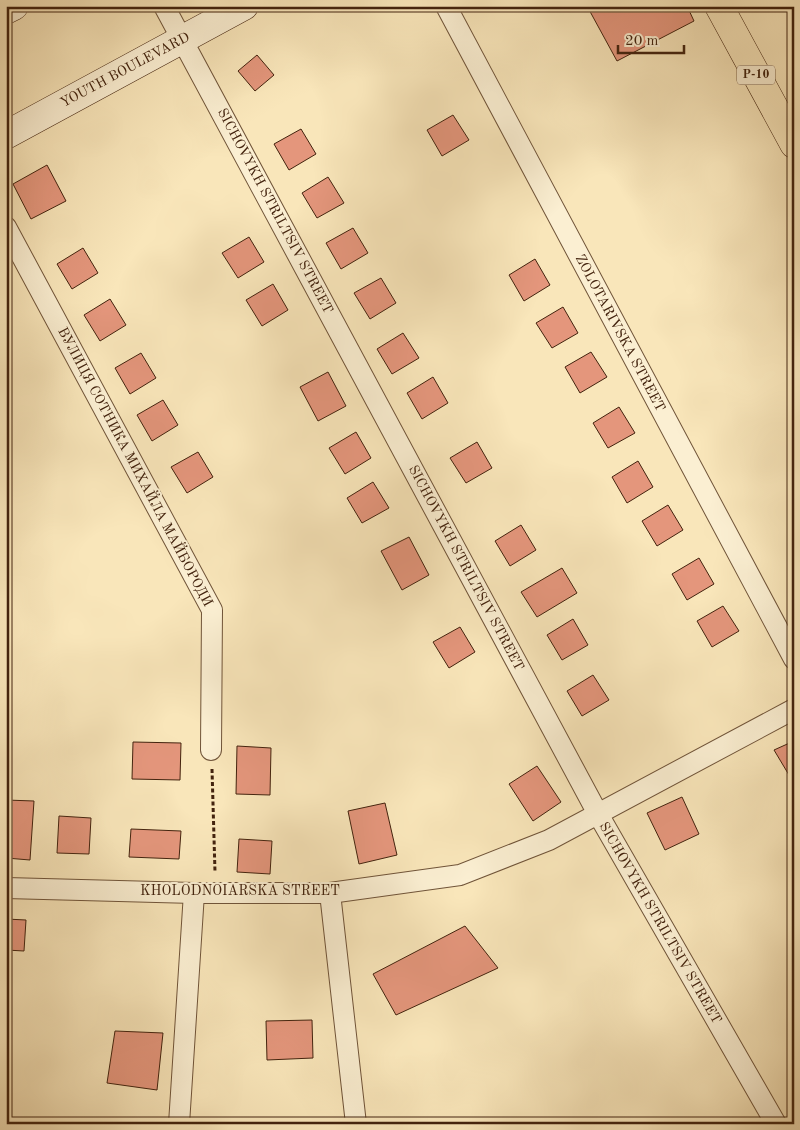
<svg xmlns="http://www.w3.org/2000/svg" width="800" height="1130" font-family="'Old Standard TT',serif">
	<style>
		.building { fill: #e4967c; stroke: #43230e }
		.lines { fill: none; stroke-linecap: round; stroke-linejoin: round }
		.minor-casing { stroke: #705439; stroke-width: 22 }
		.secondary-casing { stroke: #43230e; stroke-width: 29 }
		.primary-casing { stroke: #43230e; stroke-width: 29 }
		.path { stroke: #43230e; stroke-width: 3; stroke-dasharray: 4 2.5; stroke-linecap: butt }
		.minor { stroke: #fbefd2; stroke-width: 20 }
		.secondary { stroke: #fbefd2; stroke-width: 28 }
		.primary { stroke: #f9e6ba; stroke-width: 28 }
		.labels { text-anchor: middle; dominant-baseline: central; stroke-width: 4; stroke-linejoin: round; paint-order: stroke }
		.shield { fill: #fbefd2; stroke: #7a6049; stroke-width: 1 }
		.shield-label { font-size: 12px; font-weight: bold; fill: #43230e }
		.street-label { font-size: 14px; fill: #43230e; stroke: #fbefd2 }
	</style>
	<rect width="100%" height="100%" fill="#f9e6ba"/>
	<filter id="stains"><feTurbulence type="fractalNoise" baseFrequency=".004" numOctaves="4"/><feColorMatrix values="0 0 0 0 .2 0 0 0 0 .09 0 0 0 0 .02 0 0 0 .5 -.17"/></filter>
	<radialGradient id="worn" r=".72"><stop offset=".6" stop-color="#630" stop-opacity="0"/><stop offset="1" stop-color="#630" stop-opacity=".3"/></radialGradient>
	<g class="building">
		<path d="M587,6H687L694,21L617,61Z"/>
		<path d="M257,55L274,75L255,91L238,71Z"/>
		<path d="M453,115L469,140L442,156L427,130Z"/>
		<path d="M301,129L316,154L289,170L274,144Z"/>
		<path d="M47,165L66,201L31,219L13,184Z"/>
		<path d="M328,177L344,203L317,218L302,193Z"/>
		<path d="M353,228L368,253L341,269L326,243Z"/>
		<path d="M249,237L264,262L238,278L222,253Z"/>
		<path d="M83,248L98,273L72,289L57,264Z"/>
		<path d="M535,259L550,285L524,301L509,275Z"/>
		<path d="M381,278L396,303L370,319L354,293Z"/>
		<path d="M273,284L288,310L262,326L246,300Z"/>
		<path d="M110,299L126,325L100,341L84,315Z"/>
		<path d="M563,307L578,333L552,348L536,323Z"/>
		<path d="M403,333L419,358L392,374L377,349Z"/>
		<path d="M591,352L607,377L580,393L565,367Z"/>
		<path d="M141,353L156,378L130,394L115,368Z"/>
		<path d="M328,372L346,406L318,421L300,387Z"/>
		<path d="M433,377L448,403L422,419L407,393Z"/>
		<path d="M163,400L178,425L152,441L137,415Z"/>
		<path d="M619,407L635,433L608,448L593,423Z"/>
		<path d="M356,432L371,458L345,474L329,448Z"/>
		<path d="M477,442L492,468L466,483L450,458Z"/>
		<path d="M198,452L213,477L187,493L171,467Z"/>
		<path d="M638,461L653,487L627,503L612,477Z"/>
		<path d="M373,482L389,508L362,523L347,498Z"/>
		<path d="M668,505L683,530L657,546L642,521Z"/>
		<path d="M521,525L536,550L510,566L495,541Z"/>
		<path d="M409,537L429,575L402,590L381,551Z"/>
		<path d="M699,558L714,584L687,600L672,574Z"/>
		<path d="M562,568L577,593L537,617L521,592Z"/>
		<path d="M723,606L739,631L712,647L697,621Z"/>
		<path d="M573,619L588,645L562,660L547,635Z"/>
		<path d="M460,627L475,652L449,668L433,642Z"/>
		<path d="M593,675L609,700L582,716L567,691Z"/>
		<path d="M794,741V779L792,780L774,750Z"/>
		<path d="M133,742L181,743L180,780L132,779Z"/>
		<path d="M237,746L271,748L270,795L236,794Z"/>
		<path d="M537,766L561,802L533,821L509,784Z"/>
		<path d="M682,797L699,834L665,850L647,813Z"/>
		<path d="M6,800L34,801L30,860L6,858Z"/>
		<path d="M385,803L397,855L359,864L348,811Z"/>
		<path d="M59,816L91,818L89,854L57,853Z"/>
		<path d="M131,829L181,831L179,859L129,857Z"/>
		<path d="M239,839L272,841L270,874L237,872Z"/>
		<path d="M6,919L26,920L24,951L6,950Z"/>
		<path d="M465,926L498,968L396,1015L373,974Z"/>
		<path d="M312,1020L313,1058L267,1060L266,1021Z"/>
		<path d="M115,1031L163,1033L157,1090L107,1083Z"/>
	</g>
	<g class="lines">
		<g class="minor-casing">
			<g id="minor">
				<path d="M164,6L598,814L776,1124"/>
				<path d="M446,6L794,659"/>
				<path d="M6,227L212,610L211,750"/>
				<path d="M6,888L194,893H330L460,875L549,840L794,709"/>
				<path d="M330,893L356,1124"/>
				<path d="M179,1124L194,893"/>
			</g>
		</g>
		<g class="secondary-casing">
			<g id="secondary">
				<path d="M6,10L14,6"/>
				<path d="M6,135L244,6"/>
			</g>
		</g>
		<g class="primary-casing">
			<path id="primary" d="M719,6L794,144"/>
		</g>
		<path class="path" d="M212,769L215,872"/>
		<use href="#minor" class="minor"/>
		<use href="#secondary" class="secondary"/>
		<use href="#primary" class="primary"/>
	</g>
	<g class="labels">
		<rect class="shield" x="737" y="65.5" width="38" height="19" rx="4"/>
		<g class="shield-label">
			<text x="756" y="75">Р-10</text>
		</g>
		<g class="street-label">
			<text transform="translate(125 70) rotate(-28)">YOUTH BOULEVARD</text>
			<text transform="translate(275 211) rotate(62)">SICHOVYKH STRILTSIV STREET</text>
			<text transform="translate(620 333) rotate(62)">ZOLOTARIVSKA STREET</text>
			<text transform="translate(135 467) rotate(62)">ВУЛИЦЯ СОТНИКА МИХАЙЛА МАЙБОРОДИ</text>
			<text transform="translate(466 568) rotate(62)">SICHOVYKH STRILTSIV STREET</text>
			<text x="240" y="891">KHOLODNOIARSKA STREET</text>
			<text transform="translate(660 923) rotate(60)">SICHOVYKH STRILTSIV STREET</text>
		</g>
	</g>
	<rect width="800" height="1130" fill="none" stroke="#f9e6ba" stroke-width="25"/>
	<rect x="8" y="8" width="785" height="1115" fill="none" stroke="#43230e" stroke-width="2.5"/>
	<rect x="12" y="12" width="775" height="1105" fill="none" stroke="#43230e"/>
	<path d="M618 45v8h66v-8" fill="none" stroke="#43230e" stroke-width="2.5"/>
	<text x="625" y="45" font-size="15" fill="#43230e" stroke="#fbefd2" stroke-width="4" paint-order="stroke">20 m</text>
	<rect width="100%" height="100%" filter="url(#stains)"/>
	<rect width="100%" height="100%" fill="url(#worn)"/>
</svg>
